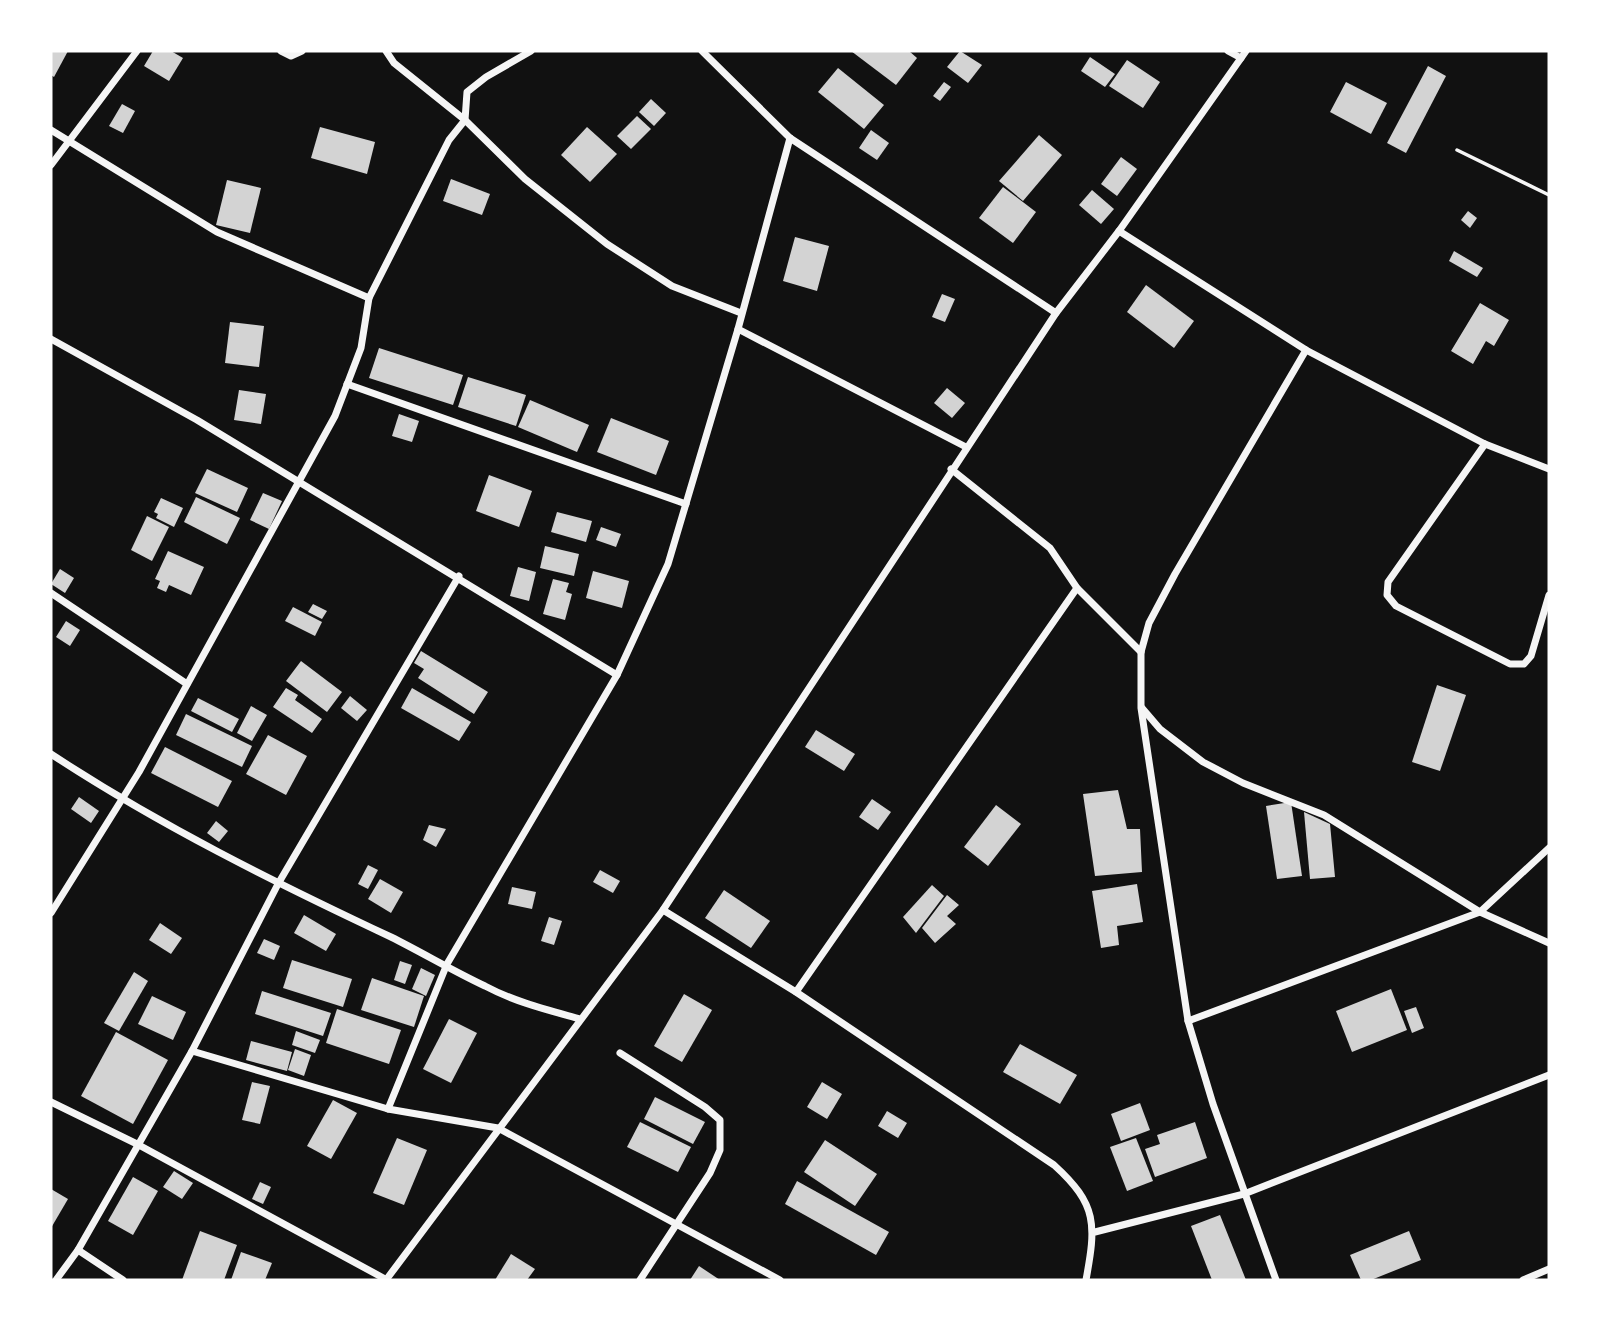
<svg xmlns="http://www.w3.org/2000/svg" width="1600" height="1331" font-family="Raleway,sans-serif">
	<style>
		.building { fill: #d3d3d3 }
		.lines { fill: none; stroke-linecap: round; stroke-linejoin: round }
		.path { stroke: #f5f5f5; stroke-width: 3.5 }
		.minor { stroke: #f5f5f5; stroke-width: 7 }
	</style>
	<rect width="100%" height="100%" fill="#111"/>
	<g class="building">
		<path d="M51,51H68L54,77L51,75Z"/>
		<path d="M153,51H171L183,58L169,81L144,66Z"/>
		<path d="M851,51H909L917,58L896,85Z"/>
		<path d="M960,51L982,65L968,83L947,67Z"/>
		<path d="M1090,57L1115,74L1105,87L1081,71Z"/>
		<path d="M1127,60L1160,82L1143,108L1109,86Z"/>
		<path d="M1428,66L1446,76L1406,153L1387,143Z"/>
		<path d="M838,68L884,105L864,129L818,92Z"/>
		<path d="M944,82L951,87L940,101L933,96Z"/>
		<path d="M1346,82L1387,103L1371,134L1330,112Z"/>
		<path d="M651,99L666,113L654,126L639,112Z"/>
		<path d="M122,104L135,111L123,133L109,126Z"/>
		<path d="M637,116L651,129L631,149L617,136Z"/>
		<path d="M320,127L375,142L367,174L311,158Z"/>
		<path d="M587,127L617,154L590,182L561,155Z"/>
		<path d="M871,130L889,143L877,160L859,148Z"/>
		<path d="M1039,135L1062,155L1023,201L999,181Z"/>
		<path d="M1121,157L1137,169L1117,196L1101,184Z"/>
		<path d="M451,179L490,194L482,215L443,201Z"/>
		<path d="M227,180L261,188L250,233L216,225Z"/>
		<path d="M1003,187L1036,212L1013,243L979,218Z"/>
		<path d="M1092,190L1114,209L1101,224L1079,205Z"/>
		<path d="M1468,211L1477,218L1470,228L1461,220Z"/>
		<path d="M795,237L829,246L817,291L783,281Z"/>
		<path d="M1454,251L1483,268L1477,277L1449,261Z"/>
		<path d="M1146,285L1194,321L1174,348L1127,312Z"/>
		<path d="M942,294L955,299L945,322L932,317Z"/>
		<path d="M1480,303L1509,320L1494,346L1486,341L1473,364L1451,351Z"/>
		<path d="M230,322L264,326L259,367L225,363Z"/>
		<path d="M379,348L463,375L453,405L369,378Z"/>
		<path d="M468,377L526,395L516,426L458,407Z"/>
		<path d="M947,388L965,403L952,418L934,403Z"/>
		<path d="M239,390L266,394L261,424L234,420Z"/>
		<path d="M530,400L589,425L577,452L518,427Z"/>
		<path d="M399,414L419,421L412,442L392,436Z"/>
		<path d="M611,418L669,441L656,475L597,452Z"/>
		<path d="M207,469L248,488L237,512L195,493Z"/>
		<path d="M489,475L532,491L519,527L476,511Z"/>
		<path d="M263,493L282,501L269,529L250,520Z"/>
		<path d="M196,497L240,518L227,544L184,522Z"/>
		<path d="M161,498L183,508L174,527L156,518L158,514L154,512Z"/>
		<path d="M557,512L592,521L586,542L551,532Z"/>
		<path d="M147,516L169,527L152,561L131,550Z"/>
		<path d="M601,527L621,534L616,547L596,540Z"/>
		<path d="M545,546L579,554L574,576L540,568Z"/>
		<path d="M168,551L204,567L191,595L169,585L166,592L157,588L160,581L155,579Z"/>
		<path d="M518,567L536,572L529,601L510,596Z"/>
		<path d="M60,569L74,578L65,593L51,584Z"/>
		<path d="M593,571L629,581L622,608L586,598Z"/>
		<path d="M553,579L569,583L566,592L572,594L565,620L543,614Z"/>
		<path d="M313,604L327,611L322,619L308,612Z"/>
		<path d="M293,607L322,622L315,636L285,621Z"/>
		<path d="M66,621L80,630L70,646L56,637Z"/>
		<path d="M421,651L488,692L474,714L418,678L424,669L414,663Z"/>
		<path d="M301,661L342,692L327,712L286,681Z"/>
		<path d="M1437,685L1466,695L1440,771L1412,762Z"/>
		<path d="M286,688L298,695L295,700L322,719L312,733L273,707Z"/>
		<path d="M412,688L471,722L459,741L401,708Z"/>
		<path d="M350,696L367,710L357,721L341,708Z"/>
		<path d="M198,698L239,719L232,732L191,711Z"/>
		<path d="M251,706L267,715L252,741L237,733Z"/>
		<path d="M186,714L252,746L242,767L176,735Z"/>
		<path d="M816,730L855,754L844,771L805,747Z"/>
		<path d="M268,735L307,756L286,795L246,774Z"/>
		<path d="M165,747L232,781L218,807L151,773Z"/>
		<path d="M1118,790L1127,829H1140L1142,872L1095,876L1083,794Z"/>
		<path d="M79,797L99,811L91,823L71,809Z"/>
		<path d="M872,799L891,812L878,830L859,817Z"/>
		<path d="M1291,802L1302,876L1277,879L1266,806Z"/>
		<path d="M996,805L1021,824L988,866L964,847Z"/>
		<path d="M1304,812L1330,824L1335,877L1310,879Z"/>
		<path d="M216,821L228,831L219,842L207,833Z"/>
		<path d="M429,825L446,829L436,847L423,840Z"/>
		<path d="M368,865L378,870L368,889L358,884Z"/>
		<path d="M600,870L620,881L613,893L593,882Z"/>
		<path d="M380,879L403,892L391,913L368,899Z"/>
		<path d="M1137,884L1143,922L1117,926L1119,945L1101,948L1092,891Z"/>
		<path d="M932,885L944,896L916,933L903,917Z"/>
		<path d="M512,887L536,892L532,909L508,904Z"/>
		<path d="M724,890L770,921L751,948L705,918Z"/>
		<path d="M947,895L959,905L947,916L956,924L935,943L922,928Z"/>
		<path d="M304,915L336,934L326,951L294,933Z"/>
		<path d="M549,917L562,921L554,945L541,941Z"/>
		<path d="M160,923L182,938L171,954L149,940Z"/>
		<path d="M264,939L280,946L274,960L257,953Z"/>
		<path d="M292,960L352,979L343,1007L283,988Z"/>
		<path d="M400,961L412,965L405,984L394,980Z"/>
		<path d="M421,968L435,975L426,996L412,989Z"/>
		<path d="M134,972L148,981L119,1031L104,1023Z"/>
		<path d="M372,978L424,996L414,1027L361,1010Z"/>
		<path d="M1391,989L1407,1030L1352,1052L1336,1011Z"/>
		<path d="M262,991L331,1013L323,1036L255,1014Z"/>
		<path d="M684,994L712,1010L682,1062L654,1046Z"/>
		<path d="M152,996L186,1012L173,1040L138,1024Z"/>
		<path d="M1416,1007L1424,1028L1412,1033L1404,1011Z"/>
		<path d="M337,1009L401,1030L389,1064L326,1043Z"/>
		<path d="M449,1019L477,1033L451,1083L423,1069Z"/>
		<path d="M296,1031L320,1040L315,1053L292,1045Z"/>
		<path d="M116,1032L168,1060L133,1124L81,1096Z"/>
		<path d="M251,1041L292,1052L287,1071L246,1060Z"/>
		<path d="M1020,1044L1077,1075L1060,1104L1003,1072Z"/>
		<path d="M295,1049L311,1055L304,1076L288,1070Z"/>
		<path d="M252,1082L270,1086L260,1124L242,1120Z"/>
		<path d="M822,1082L842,1094L827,1119L807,1107Z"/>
		<path d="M655,1097L705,1122L693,1144L644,1119Z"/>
		<path d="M333,1100L357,1113L331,1159L307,1146Z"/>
		<path d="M1140,1103L1150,1130L1121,1141L1111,1114Z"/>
		<path d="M887,1111L907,1123L898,1138L878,1126Z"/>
		<path d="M640,1122L691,1147L678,1172L627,1147Z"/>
		<path d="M1195,1122L1207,1158L1155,1177L1145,1149L1160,1144L1157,1135Z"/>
		<path d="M397,1138L427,1150L404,1205L373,1193Z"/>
		<path d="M1136,1138L1153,1181L1127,1191L1110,1147Z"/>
		<path d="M825,1140L877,1174L855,1206L804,1172Z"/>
		<path d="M174,1171L193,1183L182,1199L163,1187Z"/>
		<path d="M133,1177L158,1191L133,1235L108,1221Z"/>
		<path d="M797,1181L889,1232L876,1255L785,1204Z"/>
		<path d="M260,1182L271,1187L263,1204L252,1199Z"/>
		<path d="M51,1189L68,1199L51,1228Z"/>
		<path d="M1220,1215L1246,1280H1212L1191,1226Z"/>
		<path d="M200,1231L237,1245L224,1280H182Z"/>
		<path d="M1409,1231L1421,1260L1371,1280H1361L1350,1255Z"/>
		<path d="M241,1252L272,1263L265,1280H231Z"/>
		<path d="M511,1254L535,1269L527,1280H495Z"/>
		<path d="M699,1266L720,1280H690Z"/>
	</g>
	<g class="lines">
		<path class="path" d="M1457,150L1549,195"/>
		<g class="minor">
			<path d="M281,51L291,56L302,51"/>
			<path d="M386,51L394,63L465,120L525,179L607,244L672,286L741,313"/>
			<path d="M702,51L790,138L1056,313"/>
			<path d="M1228,51L1241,58"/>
			<path d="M51,130L217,232L369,298"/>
			<path d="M51,165L137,51"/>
			<path d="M1119,231L1306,350L1485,444L1549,469"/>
			<path d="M738,329L966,447"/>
			<path d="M51,339L197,420L617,675"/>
			<path d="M347,384L686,504"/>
			<path d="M1485,444L1388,582L1387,595L1396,606L1510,664H1524L1531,656L1549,595"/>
			<path d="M951,469L1050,548L1077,588L1141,652"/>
			<path d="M51,593L187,684"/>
			<path d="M1142,708L1160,729L1203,762L1243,783L1324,815L1480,912L1549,943"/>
			<path d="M51,754C159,825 274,882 391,937C423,953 453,971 485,986C515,1002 548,1010 580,1019"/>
			<path d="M663,910L796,992L1054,1165C1098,1205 1096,1225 1086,1280"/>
			<path d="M51,913L139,772L335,416L361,348L369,298L449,140L465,120L467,92L486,77L531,51"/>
			<path d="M796,992L1077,588"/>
			<path d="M1188,1021L1480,912L1549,848"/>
			<path d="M192,1051L388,1109L498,1128L780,1280"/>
			<path d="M620,1053L705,1107L720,1120V1150L710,1173L640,1280"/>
			<path d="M51,1102L137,1144L387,1280"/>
			<path d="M388,1109L447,964L617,675L668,564L738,329L790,138"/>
			<path d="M1095,1232L1244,1194L1549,1075"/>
			<path d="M78,1250L123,1280"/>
			<path d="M56,1280L78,1250L192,1051L278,884L459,576"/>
			<path d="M386,1280L663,910L1056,313L1119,231L1246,51"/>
			<path d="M1276,1280L1213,1104L1188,1021L1141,708V652L1149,623L1175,574L1306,350"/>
			<path d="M1523,1280L1549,1269"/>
		</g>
	</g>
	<rect width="1600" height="1331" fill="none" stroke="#ffffff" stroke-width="105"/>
</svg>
